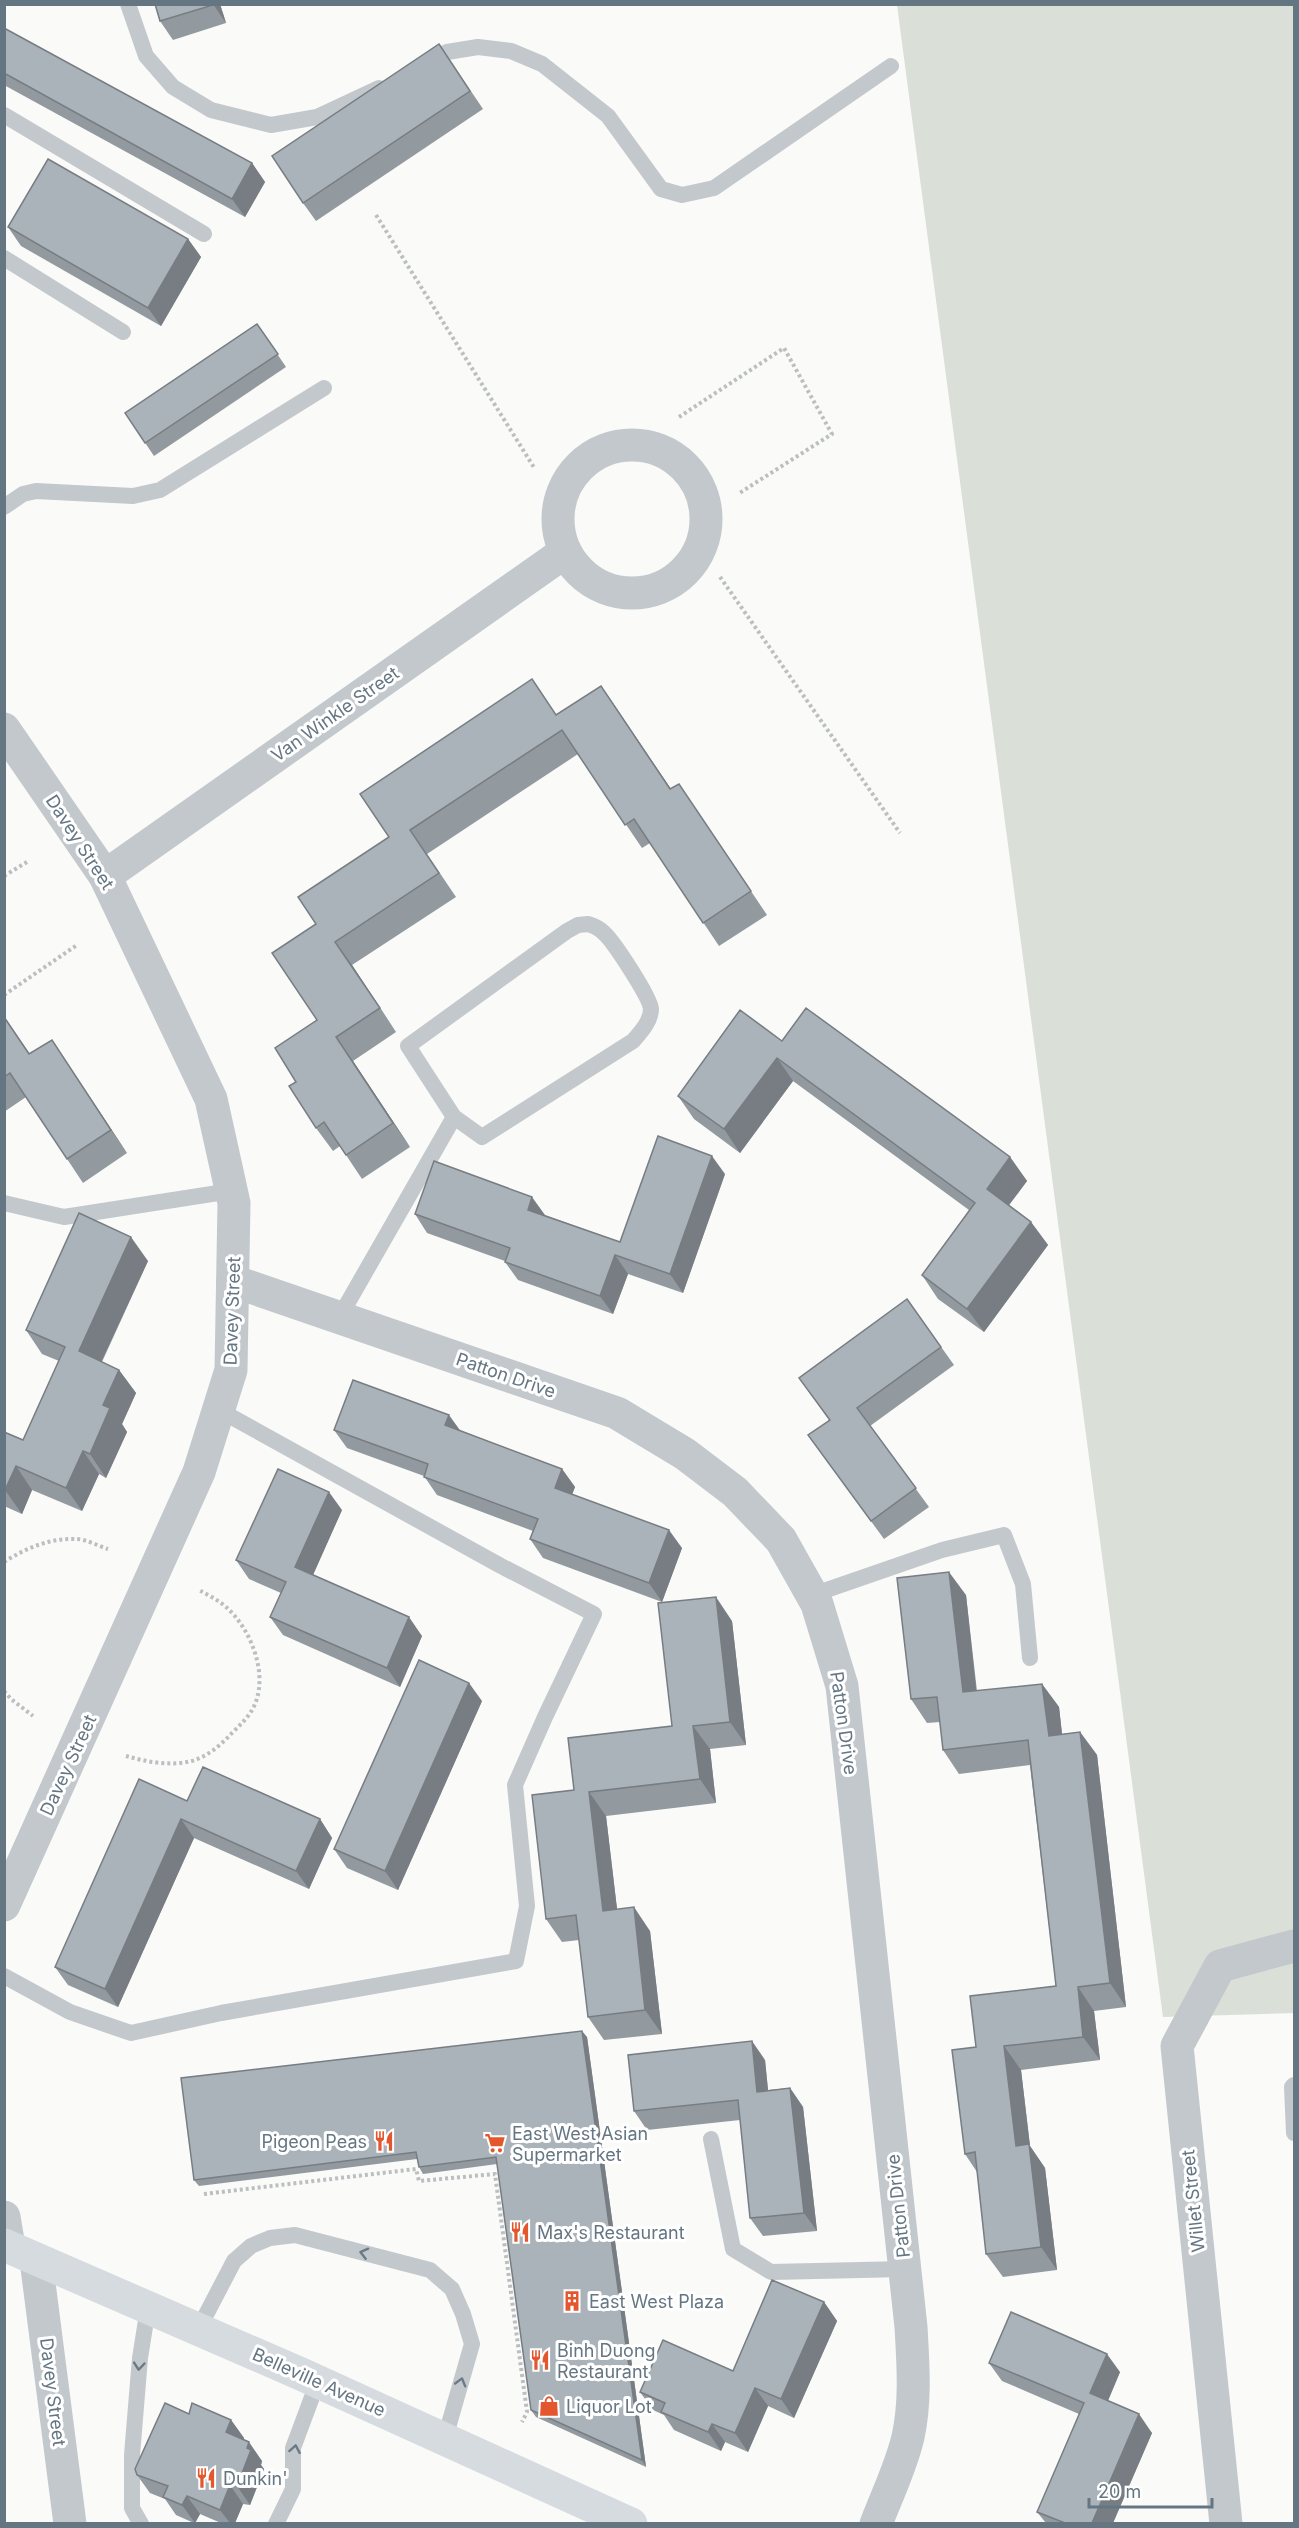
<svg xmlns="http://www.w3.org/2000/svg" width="1299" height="2528" font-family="Inter,sans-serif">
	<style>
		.green { fill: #dadfd7 }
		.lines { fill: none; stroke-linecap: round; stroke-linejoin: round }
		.path { stroke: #bbbfc2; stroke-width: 4; stroke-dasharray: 3 3; stroke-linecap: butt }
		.service { stroke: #c3c8cc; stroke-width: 16 }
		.minor { stroke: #c3c8cc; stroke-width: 33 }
		.secondary { stroke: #d6dbdf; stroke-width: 33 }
		.wall { fill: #929a9f }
		.shaded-wall { fill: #777d82 }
		.building { fill: #aab3b9; stroke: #777d82; stroke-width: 1.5 }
		.oneway { stroke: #6a7a87 }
		.labels { text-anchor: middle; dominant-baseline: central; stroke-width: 6; stroke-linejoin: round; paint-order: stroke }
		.street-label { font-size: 18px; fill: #657683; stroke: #fff }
		.poi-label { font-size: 18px; fill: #657683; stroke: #fff; text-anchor: start }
	</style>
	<rect width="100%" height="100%" fill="#fafaf8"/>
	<path class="green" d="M897,5H1294V2013L1163,2017Z"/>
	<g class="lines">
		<g class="path">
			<path d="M376,215L535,469"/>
			<path d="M679,417L784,348L832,434L738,494"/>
			<path d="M720,577L900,833"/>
			<path d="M4,876L27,862"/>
			<path d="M4,995L77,945"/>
			<path d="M4,1562C26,1548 50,1538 76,1539C86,1539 98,1546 108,1549"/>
			<path d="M4,1691L11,1699L33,1716"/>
			<path d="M126,1756C147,1762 173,1767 195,1760C209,1755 222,1744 232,1733C241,1724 250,1716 255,1704C268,1673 251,1629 226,1607C218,1600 208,1595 199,1590"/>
			<path d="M204,2194L416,2169L419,2181L495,2174L527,2412L522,2422"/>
		</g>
		<g class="service">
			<path d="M128,4L146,56L173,87L211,110L271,125L317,117L379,88"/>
			<path d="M425,64L447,52L478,47L511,51L542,64L608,116L661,189L682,195L714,188L891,66"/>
			<path d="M4,115L204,234"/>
			<path d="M4,258L123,332"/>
			<path d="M4,507L23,494L36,491L133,496L160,490L324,388"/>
			<path d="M588,924C595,926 599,928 604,933C614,942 650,997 651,1009C651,1021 641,1032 633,1041L482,1137L454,1117L408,1046L567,931L578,925Z"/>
			<path d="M4,1203L64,1217L231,1191"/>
			<path d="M339,1318L454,1117"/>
			<path d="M812,1595L942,1550L1004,1535L1023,1584L1030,1658"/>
			<path d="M4,1976L70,2012L131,2033L221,2013L516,1961L527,1906L515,1785L545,1717L594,1614L501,1566L219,1410"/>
			<path d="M1294,2085L1292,2087L1294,2133"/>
			<path d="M711,2139L733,2249L771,2272L905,2269"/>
			<path d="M198,2330L234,2261L251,2246L270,2238L295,2235L430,2270L452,2289L463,2314L472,2344L445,2438"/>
			<path d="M141,2524L132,2508V2455L140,2358L148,2308"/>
			<path d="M276,2524L293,2489V2448L318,2381"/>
		</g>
		<g class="minor">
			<circle cx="632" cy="519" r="74"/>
			<path d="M4,729L105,876L211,1099L234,1203L231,1370L199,1472L4,1905"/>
			<path d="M105,876L565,552"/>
			<path d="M233,1281L617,1413L685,1454L735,1492L781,1540L817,1604L842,1686L911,2327C913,2363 916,2401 908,2437C901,2467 887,2495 876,2524"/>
			<path d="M4,2217L9,2247"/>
			<path d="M36,2260L70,2524"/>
			<path d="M1226,2524L1177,2046L1220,1966L1294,1946"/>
		</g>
		<path class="secondary" d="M4,2245L301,2374L631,2524"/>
	</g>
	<g class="wall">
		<path d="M155,4H220L226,23L173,40L160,21Z"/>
		<path d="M4,28L252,163L265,182L245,217L4,85Z"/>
		<path d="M452,63L483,109L316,221L303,203Z"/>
		<path d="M8,227L188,239L201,257L161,326L21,246Z"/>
		<path d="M257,324L286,367L154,456L125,413Z"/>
		<path d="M601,686L671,789L695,808L767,915L719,946L650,843L642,848L578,754L427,854L456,897L352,965L396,1032L353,1061L410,1147L362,1179L340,1146L333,1151L316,1128L296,1082L317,1020L316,924L389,837L557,714Z"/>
		<path d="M4,1016L30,1054L52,1040L127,1153L83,1183L26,1097L4,1112Z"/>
		<path d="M782,1041L1010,1157L1027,1181L1009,1205L1031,1222L1048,1245L984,1332L938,1299L922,1275L969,1210L793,1081L740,1153L694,1119L678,1096Z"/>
		<path d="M725,1174L683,1293L628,1274L613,1314L518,1280L505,1262V1261L427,1233L415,1214L545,1215L620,1242Z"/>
		<path d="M148,1261L102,1362L119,1370L136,1393L122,1424L127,1432L106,1478L99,1474L82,1511L32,1490L22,1514L4,1506V1432L23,1440L59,1361L42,1354L26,1330Z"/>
		<path d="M907,1299L954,1365L870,1426L929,1507L884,1539L808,1435L829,1420L799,1378Z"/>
		<path d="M334,1430H459L562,1469L575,1487L572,1494L682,1548L662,1602L543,1558L530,1539L533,1531L437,1495L424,1476L347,1448Z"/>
		<path d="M342,1510L313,1575L422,1636L400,1687L283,1635L270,1617L281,1593L249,1579L236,1560Z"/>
		<path d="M966,1595L977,1691L1042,1684L1059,1707L1062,1734L1080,1732L1097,1755L1126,2007L1094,2011L1100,2060L1021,2070L1030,2146L1045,2168L1057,2270L1003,2277L986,2254L977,2172L965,2154L976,2047L1056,1986L1030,1765L959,1774L943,1750L940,1722L927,1723L911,1699Z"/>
		<path d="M732,1621L746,1745L710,1749L716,1803L606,1816L617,1909L650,1931L662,2034L604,2040L588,2017L579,1940L562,1942L546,1919L574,1790L672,1726Z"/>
		<path d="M482,1701L398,1890L347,1868L334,1849Z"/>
		<path d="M187,1801L320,1819L332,1838L309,1889L194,1838L118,2007L68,1985L55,1967Z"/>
		<path d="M587,2037L646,2467L536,2417L531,2410L497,2164L423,2174L419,2167L417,2159L199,2186L194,2180Z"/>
		<path d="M765,2060L768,2090L790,2088L803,2107L817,2231L763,2236L750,2218L740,2120L647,2130L634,2111Z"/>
		<path d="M824,2302L837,2321L794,2418L768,2406L748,2452L725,2442L721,2451L674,2430L664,2415L653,2410L640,2392L733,2371Z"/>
		<path d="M989,2363L1120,2372L1108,2401L1152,2433L1113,2523H1046L1037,2512L1079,2414L1002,2381Z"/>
		<path d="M189,2414L231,2420L244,2438V2440L262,2461L261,2465L264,2469L250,2505L243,2504L235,2523H221L200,2514L195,2523H194L176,2515L165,2499L150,2493L137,2475Z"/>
	</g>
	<g class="shaded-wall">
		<path d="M213,4H220L226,23Z"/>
		<path d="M252,163L265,182L245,217L232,199Z"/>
		<path d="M188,239L201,257L161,326L148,308Z"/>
		<path d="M601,686L617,709L687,813L670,789Z"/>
		<path d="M335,942L352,965L396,1032L380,1008Z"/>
		<path d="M336,1037L353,1061L410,1147L393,1123Z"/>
		<path d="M52,1040L68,1064L127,1153L111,1130Z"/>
		<path d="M777,1058L793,1081L740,1153L724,1129Z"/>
		<path d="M712,1156L725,1174L683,1293L670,1274Z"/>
		<path d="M1010,1157L1027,1181L1003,1213L987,1189Z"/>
		<path d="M532,1197L545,1215L541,1228L528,1210Z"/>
		<path d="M1031,1222L1048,1245L984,1332L967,1309Z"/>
		<path d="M131,1237L148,1261L95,1375L79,1351Z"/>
		<path d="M615,1255L628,1274L613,1314L600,1296Z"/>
		<path d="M119,1370L136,1393L122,1424L127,1432L106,1478L90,1454L103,1405Z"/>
		<path d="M449,1415L462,1433L445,1425Z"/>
		<path d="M83,1451L99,1474L82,1511L66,1488Z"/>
		<path d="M16,1466L32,1490L22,1514L5,1490Z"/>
		<path d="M562,1469L575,1487L568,1506L555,1488Z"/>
		<path d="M329,1492L342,1510L308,1586L295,1567Z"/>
		<path d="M669,1530L682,1548L662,1602L649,1583Z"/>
		<path d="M949,1572L966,1595L979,1716L963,1692Z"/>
		<path d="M716,1597L732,1621L746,1745L730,1722Z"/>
		<path d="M409,1617L422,1636L400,1687L387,1668Z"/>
		<path d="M469,1683L482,1701L398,1890L385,1871Z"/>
		<path d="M1042,1684L1059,1707L1065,1760L1049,1736Z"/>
		<path d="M693,1726L710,1749L716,1803L700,1779Z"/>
		<path d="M1080,1732L1097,1755L1126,2007L1110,1983Z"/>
		<path d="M589,1792L606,1816L620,1934L603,1911Z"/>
		<path d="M181,1819L194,1838L118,2007L105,1989Z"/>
		<path d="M320,1819L332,1838L309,1889L296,1871Z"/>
		<path d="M634,1907L650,1931L662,2034L645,2010Z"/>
		<path d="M1078,1987L1094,2011L1100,2060L1083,2037Z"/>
		<path d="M582,2031L587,2037L646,2467L642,2460Z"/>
		<path d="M752,2041L765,2060L770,2110L757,2092Z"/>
		<path d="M1004,2046L1021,2070L1030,2146L1045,2168L1057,2270L1041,2247L1016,2146Z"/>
		<path d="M790,2088L803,2107L817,2231L804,2213Z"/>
		<path d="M824,2302L837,2321L794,2418L781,2399Z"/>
		<path d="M1107,2354L1120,2372L1103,2412L1090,2393Z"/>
		<path d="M755,2388L768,2406L748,2452L735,2433Z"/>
		<path d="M1139,2414L1152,2433L1113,2523H1092Z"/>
		<path d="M231,2420L244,2438L239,2451L226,2432Z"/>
		<path d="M712,2424L725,2442L721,2451L708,2432Z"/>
		<path d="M249,2442L262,2461L261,2465L264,2469L250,2505L237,2486Z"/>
		<path d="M230,2485L243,2504L235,2523H230L220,2510Z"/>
		<path d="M187,2496L200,2514L195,2523L182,2505Z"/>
	</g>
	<g class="building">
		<path d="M155,4H213V5L160,21Z"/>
		<path d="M4,28L252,163L232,199L4,73Z"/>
		<path d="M439,44L470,91L303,203L272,156Z"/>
		<path d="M48,159L188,239L148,308L8,227Z"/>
		<path d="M257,324L278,354L145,443L125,413Z"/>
		<path d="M532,679L556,715L601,686L670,789L679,784L751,891L703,923L634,819L625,825L562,730L410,830L439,873L335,942L380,1008L336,1037L393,1123L346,1155L324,1122L316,1128L289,1086L296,1082L275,1048L317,1020L272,953L316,924L298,897L389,837L360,794Z"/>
		<path d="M806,1008L1010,1157L987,1189L1031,1222L967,1309L922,1275L975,1203L777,1058L724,1129L678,1096L740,1010L782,1041Z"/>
		<path d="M4,1017L29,1054L52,1040L111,1130L67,1159L10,1073L4,1077Z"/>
		<path d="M658,1136L712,1156L670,1274L615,1255L600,1296L505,1262L510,1248L415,1214L434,1161L532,1197L528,1210L620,1242Z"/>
		<path d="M79,1213L131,1237L79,1351L119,1370L103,1405L110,1408L90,1454L83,1451L66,1488L16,1466L5,1490L4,1432L23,1440L65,1347L26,1330Z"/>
		<path d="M907,1299L941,1347L857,1408L916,1488L871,1521L808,1435L830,1420L799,1378Z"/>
		<path d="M353,1380L449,1415L445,1425L562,1469L555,1488L669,1530L649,1583L530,1539L538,1519L424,1477L428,1464L334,1430Z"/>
		<path d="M278,1469L329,1492L295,1567L409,1617L387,1668L270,1617L286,1582L236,1560Z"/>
		<path d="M949,1572L963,1692L1042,1684L1049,1736L1080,1732L1110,1983L1078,1987L1083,2037L1004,2046L1016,2146L1029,2144L1041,2247L986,2254L975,2152L965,2154L952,2050L976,2047L970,1996L1056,1986L1028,1740L943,1750L937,1697L911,1699L897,1578Z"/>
		<path d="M716,1597L730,1722L693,1726L700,1779L589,1792L603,1911L634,1907L645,2010L588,2017L576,1915L546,1919L532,1795L574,1790L568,1738L672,1726L658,1603Z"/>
		<path d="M419,1660L469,1683L385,1871L334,1849Z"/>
		<path d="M203,1767L320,1819L296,1871L181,1819L105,1989L55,1967L139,1779L187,1801Z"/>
		<path d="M582,2031L642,2460L531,2410L496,2157L419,2167L416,2152L194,2180L181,2078Z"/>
		<path d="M752,2041L757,2092L790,2088L804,2213L750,2218L738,2100L634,2111L628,2055Z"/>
		<path d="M772,2280L824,2302L781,2399L755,2388L735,2433L712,2424L708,2432L661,2412L665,2403L640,2392L663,2340L733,2371Z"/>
		<path d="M1011,2312L1107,2354L1090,2393L1139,2414L1092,2523H1065L1037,2512L1084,2403L989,2363Z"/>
		<path d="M165,2403L189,2414L192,2403L231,2420L226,2432L249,2442L247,2448L251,2450L237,2486L230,2485L220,2510L187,2496L182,2505L163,2497L168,2486L137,2475L135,2469Z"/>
	</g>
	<defs><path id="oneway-chevron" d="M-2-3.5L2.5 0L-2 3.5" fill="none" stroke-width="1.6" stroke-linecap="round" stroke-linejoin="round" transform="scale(1.5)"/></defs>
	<g class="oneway">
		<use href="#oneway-chevron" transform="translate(364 2253) rotate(-166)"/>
		<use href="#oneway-chevron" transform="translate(139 2366) rotate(95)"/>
		<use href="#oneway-chevron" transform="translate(461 2382) rotate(-74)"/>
		<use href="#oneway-chevron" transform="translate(295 2449) rotate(-80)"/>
	</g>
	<defs>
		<g id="restaurant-bare" transform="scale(1.62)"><path d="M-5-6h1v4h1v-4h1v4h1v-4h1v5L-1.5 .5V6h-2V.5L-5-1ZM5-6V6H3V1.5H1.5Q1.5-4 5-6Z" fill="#e4572e" stroke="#fff" stroke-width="2.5" paint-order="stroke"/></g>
		<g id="supermarket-bare" transform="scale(1.62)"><path d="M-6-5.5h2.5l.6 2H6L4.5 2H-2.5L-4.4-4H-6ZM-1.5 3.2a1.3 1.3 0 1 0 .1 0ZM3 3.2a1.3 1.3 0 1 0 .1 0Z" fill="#e4572e" stroke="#fff" stroke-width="2.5" paint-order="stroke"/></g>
		<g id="building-bare" transform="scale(1.62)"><path d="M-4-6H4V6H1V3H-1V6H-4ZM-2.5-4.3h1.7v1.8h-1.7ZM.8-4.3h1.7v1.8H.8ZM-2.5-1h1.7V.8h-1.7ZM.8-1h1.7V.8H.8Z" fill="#e4572e" stroke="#fff" stroke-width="2.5" paint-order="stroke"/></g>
		<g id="shop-bare" transform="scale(1.62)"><path d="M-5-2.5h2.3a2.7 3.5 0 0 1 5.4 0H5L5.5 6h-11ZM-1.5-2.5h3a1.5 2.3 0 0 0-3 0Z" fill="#e4572e" stroke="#fff" stroke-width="2.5" paint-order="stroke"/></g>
	</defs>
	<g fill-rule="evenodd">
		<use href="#restaurant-bare" x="384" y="2141"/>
		<use href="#supermarket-bare" x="495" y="2143"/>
		<use href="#restaurant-bare" x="520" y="2232"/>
		<use href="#building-bare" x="572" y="2301"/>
		<use href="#restaurant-bare" x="540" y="2360"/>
		<use href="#shop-bare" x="549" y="2406"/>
		<use href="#restaurant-bare" x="206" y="2478"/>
	</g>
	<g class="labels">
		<g class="street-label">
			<text transform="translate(335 714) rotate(-35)">Van Winkle Street</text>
			<text transform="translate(80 842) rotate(57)">Davey Street</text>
			<text transform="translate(232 1311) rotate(-88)">Davey Street</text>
			<text transform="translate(506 1375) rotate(19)">Patton Drive</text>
			<text transform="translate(844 1723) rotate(82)">Patton Drive</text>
			<text transform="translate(68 1765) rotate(-65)">Davey Street</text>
			<text transform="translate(1193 2201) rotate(-96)">Willet Street</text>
			<text transform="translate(898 2206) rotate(-96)">Patton Drive</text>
			<text transform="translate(319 2382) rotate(24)">Belleville Avenue</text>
			<text transform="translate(53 2392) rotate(83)">Davey Street</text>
		</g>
		<g class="poi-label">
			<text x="512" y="2133">East West Asian<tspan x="512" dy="21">Supermarket</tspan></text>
			<text x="367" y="2141" text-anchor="end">Pigeon Peas</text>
			<text x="537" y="2232">Max's Restaurant</text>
			<text x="589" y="2301">East West Plaza</text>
			<text x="557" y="2350">Binh Duong<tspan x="557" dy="21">Restaurant</tspan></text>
			<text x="566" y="2406">Liquor Lot</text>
			<text x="223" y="2478">Dunkin'</text>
		</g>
	</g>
	<rect width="1299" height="2528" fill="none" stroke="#657683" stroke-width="12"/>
	<path d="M1089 2498v9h123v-9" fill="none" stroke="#657683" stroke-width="3"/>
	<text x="1098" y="2498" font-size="18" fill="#657683" stroke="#ffffff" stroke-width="4.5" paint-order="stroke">20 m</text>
</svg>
